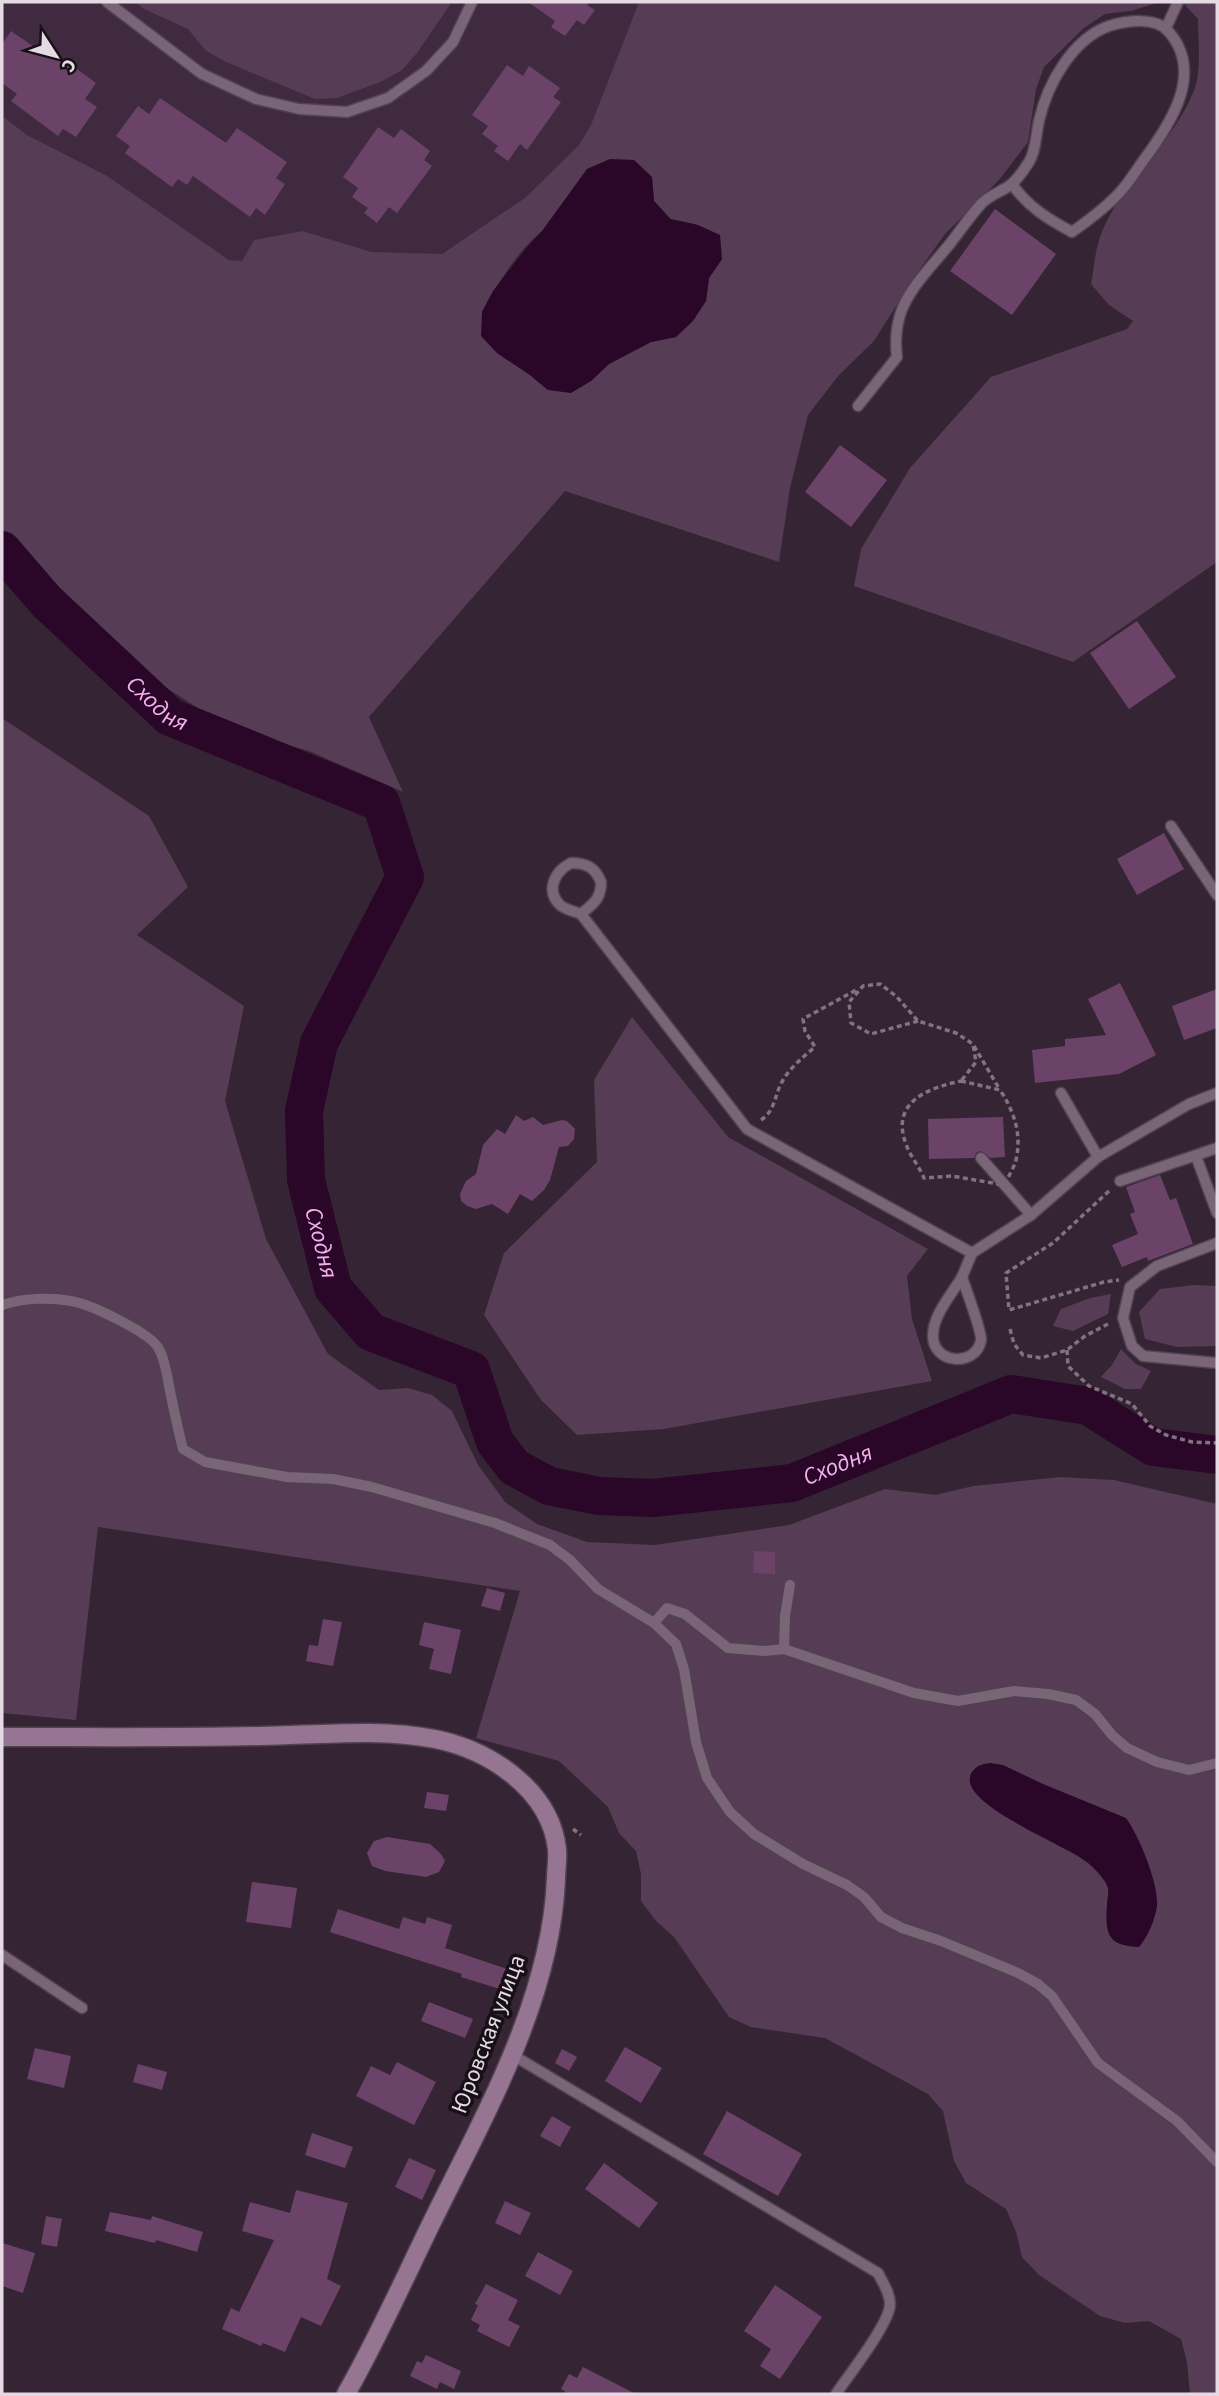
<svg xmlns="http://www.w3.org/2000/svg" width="1219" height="2396" font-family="'Source Sans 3',sans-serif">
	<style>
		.built { fill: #402a3f }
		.green { fill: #563c54; fill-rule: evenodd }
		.water { fill: #2a0629 }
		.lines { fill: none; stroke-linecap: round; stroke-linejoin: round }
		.river { stroke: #2a0629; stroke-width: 38 }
		.building { fill: #6b4369 }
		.lane-casing { stroke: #50424f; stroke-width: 13 }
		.secondary-casing { stroke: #50424f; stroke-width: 21 }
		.path { stroke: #817380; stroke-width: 3.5; stroke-dasharray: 5 3.5; stroke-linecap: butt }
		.lane { stroke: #796577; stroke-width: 10 }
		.secondary { stroke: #957592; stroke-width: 18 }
		.labels { text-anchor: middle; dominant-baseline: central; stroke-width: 7; stroke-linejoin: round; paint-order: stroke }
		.street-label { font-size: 23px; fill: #e5dae4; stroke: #181017 }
		.water-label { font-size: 24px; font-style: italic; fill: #f2b1ed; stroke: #181017 }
	</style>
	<rect width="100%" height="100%" fill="#352433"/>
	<path class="built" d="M2,2H653L671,48L461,298L328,287L195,251L2,168Z"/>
	<g class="green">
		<path d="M135,2H452L417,53L401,71L380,82L337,98L315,99L226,62L205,50L188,29L144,9Z"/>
		<path d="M639,2H1160L1131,11L1105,14L1084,28L1044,67L1036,89L1028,142L999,180L945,234L915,276L874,341L839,375L808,415L790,488L779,562L565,491L369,717L403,792L309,751L232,730L151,678L63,601L2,534V116L27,135L107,176L229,260L242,261L254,240L302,231L372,252L442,254L525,198L579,145L591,125ZM652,177L654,201L671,219L698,225L722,259L709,278L706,301L676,337L651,342L609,364L591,381L548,390L530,375L497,353L482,312C494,289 523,243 544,230C576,210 618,194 652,177Z"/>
		<path d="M1182,2H1217V562L1073,662L854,586L861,549L910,468L991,377L1127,329L1133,321L1109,305L1091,284C1094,269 1095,251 1100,237C1119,184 1171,146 1193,93C1202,72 1198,42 1198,19Z"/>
		<path d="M2,718L149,816L188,887L137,935L244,1006L225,1101L266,1239L328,1354L379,1390L408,1388L432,1395L452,1411L478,1465L505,1502L537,1524L587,1542L655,1545L789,1525L885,1489L935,1495L973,1486L1061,1477L1114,1480L1217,1504V2394H1190L1187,2362L1181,2339L1149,2321L1125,2323L1100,2316L1039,2275L1022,2257L1016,2232L1006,2209L966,2183L954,2161L943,2111L928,2094L825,2038L751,2027L729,2017L674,1937L656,1921L641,1901V1874L636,1851L619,1833L608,1807L559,1761L476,1738L520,1591L98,1527L76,1720L2,1713Z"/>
		<path d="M632,1017L728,1137L928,1249L907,1276L912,1319L932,1381L664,1429L577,1435L541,1400L484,1315L504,1253L597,1162L594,1080Z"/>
		<path d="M1194,1285L1217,1286V1346L1177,1347L1145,1339L1139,1312L1160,1289Z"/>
		<path d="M1111,1294L1108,1314L1073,1331L1053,1326L1061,1309L1090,1298Z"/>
		<path d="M1121,1349L1136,1364L1151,1371L1141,1389H1125L1101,1377L1112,1365Z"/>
	</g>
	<g class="water">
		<path d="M610,159L634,160L652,177L654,201L670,219L698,225L720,235L722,259L709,278L706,301L693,321L676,337L651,342L609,364L591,381L571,393L548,390L530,375L497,353L481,336L482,312L493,291L524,251L542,231L587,169Z"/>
		<path d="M990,1763L1003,1765L1043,1784L1126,1818C1139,1836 1159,1884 1157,1906C1155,1920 1148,1936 1139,1947C1107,1946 1105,1933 1107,1905C1107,1900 1109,1893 1108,1888C1106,1880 1095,1869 1088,1863C1070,1846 952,1803 972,1772C977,1765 983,1764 990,1763Z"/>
	</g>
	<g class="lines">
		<path class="river" id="s1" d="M2,550L46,601L170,717L381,803L405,877L319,1043L304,1111L306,1180L333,1288L371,1332L471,1370L495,1442L514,1467L549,1486L599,1496L653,1498L792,1483L1011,1394L1088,1406L1153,1447L1217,1455"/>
	</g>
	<g class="building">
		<path d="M528,2H589L587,5L595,10L584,25L577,20L565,36L551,27L555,21Z"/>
		<path d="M11,31L43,53L47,47L96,83L85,99L97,107L76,137L63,129L58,136L11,101L17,94L2,83V44Z"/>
		<path d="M507,65L523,76L529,66L560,88L553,97L561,102L527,150L520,144L508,161L494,151L498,146L482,134L488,126L472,115Z"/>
		<path d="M160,98L226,143L237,128L287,162L276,178L285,184L265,215L256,208L250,217L193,176L187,185L178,179L172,187L125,153L130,146L116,136L138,106L149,114Z"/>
		<path d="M378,127L394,138L401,129L430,151L424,160L432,166L397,213L389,207L377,223L364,213L368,208L352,197L358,188L343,177Z"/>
		<path d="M995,209L1056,254L1012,315L950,271Z"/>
		<path d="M840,445L887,480L851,527L805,492Z"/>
		<path d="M1137,621L1176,677L1129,709L1090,653Z"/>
		<path d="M1164,833L1184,869L1137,895L1117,859Z"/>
		<path d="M1120,983L1156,1055L1119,1074L1035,1083L1032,1050L1065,1046V1039L1106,1035L1088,999Z"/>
		<path d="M1217,989V1028L1184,1040L1172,1006Z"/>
		<path d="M516,1115L524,1121L533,1117L543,1125L562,1120L567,1121L575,1129L574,1139L568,1146L559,1147L550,1180L544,1190L532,1201L520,1194L508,1214L492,1204L476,1209L467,1206L461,1201L460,1194L466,1181L476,1174L483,1145L497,1129L505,1134Z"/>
		<path d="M1003,1117L1005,1157L991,1158L980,1151L976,1153L974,1158L929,1159L928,1119Z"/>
		<path d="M1160,1175L1170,1200L1176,1198L1193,1244L1148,1261L1147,1257L1122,1267L1112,1245L1138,1234L1130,1214L1135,1212L1126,1187Z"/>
		<path d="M754,1551L775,1552V1574L753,1573Z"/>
		<path d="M487,1588L505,1593L500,1611L481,1606Z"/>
		<path d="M323,1619L342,1622L333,1666L306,1661L309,1645L318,1646Z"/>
		<path d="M424,1622L461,1630L451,1674L429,1669L434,1649L419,1645Z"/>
		<path d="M427,1792L449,1795L446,1811L424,1808Z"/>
		<path d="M387,1837L430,1844L441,1854L445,1861L439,1872L426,1877L385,1871L372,1866L367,1853L374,1841Z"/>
		<path d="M252,1882L297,1888L291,1928L246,1922Z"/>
		<path d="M338,1909L399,1929L403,1917L425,1924L427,1917L452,1925L445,1948L507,1969L500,1989L461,1977L462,1974L330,1932Z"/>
		<path d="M429,2002L473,2019L465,2038L421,2021Z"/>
		<path d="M625,2047L662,2068L641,2103L605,2081Z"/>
		<path d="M35,2048L71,2056L64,2088L27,2079Z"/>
		<path d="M562,2049L577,2057L569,2071L555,2063Z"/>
		<path d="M397,2062L436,2082L414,2125L356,2096L371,2066L390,2075Z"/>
		<path d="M138,2064L167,2072L162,2090L133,2082Z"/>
		<path d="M727,2111L802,2154L778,2196L703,2154Z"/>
		<path d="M552,2116L571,2127L560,2147L540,2136Z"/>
		<path d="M312,2133L353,2147L345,2168L305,2155Z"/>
		<path d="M409,2158L436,2170L422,2200L395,2187Z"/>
		<path d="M604,2163L658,2203L639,2228L585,2189Z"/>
		<path d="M296,2190L348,2203L327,2279L341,2286L321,2326L301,2317L285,2352L263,2343L261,2346L222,2329L231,2308L239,2312L274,2240L242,2231L250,2202L290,2213Z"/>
		<path d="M505,2201L531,2213L520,2235L495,2223Z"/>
		<path d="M110,2212L151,2220L152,2216L203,2232L197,2252L156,2240L155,2243L105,2231Z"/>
		<path d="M46,2216L62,2219L57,2247L41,2244Z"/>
		<path d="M2,2243L35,2253L23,2293L2,2286Z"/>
		<path d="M538,2252L573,2271L560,2295L525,2276Z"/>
		<path d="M486,2284L518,2300L508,2320L520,2326L509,2347L477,2331L480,2325L471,2320L478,2305L475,2304Z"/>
		<path d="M775,2285L822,2317L780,2379L760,2366L771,2349L744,2331Z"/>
		<path d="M426,2355L461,2371L454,2389L440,2382L437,2389L410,2376L417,2361L422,2363Z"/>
		<path d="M583,2367L636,2394H569L561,2389L569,2374L577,2378Z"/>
	</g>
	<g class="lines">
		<g class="lane-casing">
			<g id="lane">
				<path d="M107,2L202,74L256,99L299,109L347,112L388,98L426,71L453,42L472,2"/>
				<path d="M1166,28L1178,2"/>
				<path d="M858,406L897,357C895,342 896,329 900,315C908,289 932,266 949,245C960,231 970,216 982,203C989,196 1000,192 1009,186C1016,181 1024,170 1029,162C1036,151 1036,134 1039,121C1047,85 1072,39 1109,26C1126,21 1156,16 1169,32C1205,74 1169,126 1143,161C1136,171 1129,182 1121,191C1107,207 1089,220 1072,232C1048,219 1028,207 1012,184"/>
				<path d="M1171,826L1217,895"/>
				<path d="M571,863C586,863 595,867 601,882C601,899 594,903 581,914C574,911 566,910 560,905C545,890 555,871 571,863Z"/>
				<path d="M581,914L747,1129L972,1253L1031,1215L1098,1157L1189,1104L1217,1093"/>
				<path d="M1061,1093L1098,1157"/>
				<path d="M1196,1156L1217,1213"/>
				<path d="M981,1158L1031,1215"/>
				<path d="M1120,1181L1217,1148"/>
				<path d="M1217,1243L1157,1266L1130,1287L1123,1318L1132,1346L1143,1356L1217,1363"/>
				<path d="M962,1277C966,1290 982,1331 981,1340C976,1368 932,1364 933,1335C933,1315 952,1294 962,1277Z"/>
				<path d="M962,1277L972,1253"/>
				<path d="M2,1305C23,1298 49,1297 71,1301C90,1304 151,1333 159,1349C166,1362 167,1377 170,1391C174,1410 178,1430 183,1449L205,1462L287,1477L333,1479L372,1487L495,1523L550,1545L570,1560L598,1589L654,1623L676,1644L684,1669L696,1742L707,1778L730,1812L754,1834L803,1864L847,1885L864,1897L881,1917L902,1928L941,1941L1018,1973L1038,1984L1052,1996L1098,2063L1177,2121L1217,2162"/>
				<path d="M654,1623L667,1608L685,1614L728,1648L765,1651L784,1649L914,1693L958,1701L1014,1691L1048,1694L1076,1700L1095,1714L1112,1735L1127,1748L1157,1762L1189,1770L1217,1763"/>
				<path d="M784,1649L785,1616L790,1585"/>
				<path d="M2,1955L82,2008"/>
				<path d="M511,2054L878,2273C883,2283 890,2293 890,2304C890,2323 848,2376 836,2394"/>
			</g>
		</g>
		<g class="secondary-casing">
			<path id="secondary" d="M2,1737C88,1737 174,1738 261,1736C317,1735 379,1728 435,1739C489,1750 550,1789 557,1849C558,1859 556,1870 556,1879C551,2000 484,2116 432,2222C404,2279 378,2338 346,2394"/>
		</g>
		<g class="path">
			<path d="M918,1021L871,1034L851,1023L849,1002L863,986L880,984L896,996L918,1021L956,1033L973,1044L976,1062L961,1081"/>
			<path d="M974,1046L1000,1090"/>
			<path d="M961,1081L1000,1090C1014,1111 1022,1134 1016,1160C1014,1168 1008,1177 1004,1185L952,1176L924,1178C919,1166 910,1156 906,1144C890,1102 928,1088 961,1081Z"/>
			<path d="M761,1120C776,1110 774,1095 783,1080C791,1067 803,1057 815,1047L805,1031L803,1019L858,989"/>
			<path d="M1109,1191L1053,1243L1006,1273L1009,1310L1104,1282L1119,1280"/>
			<path d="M1010,1329L1014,1344L1023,1355L1041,1358L1067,1350L1085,1336L1108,1324"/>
			<path d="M1067,1350L1068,1366L1089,1386L1132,1404L1150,1426L1166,1435L1192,1442L1217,1443"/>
			<path d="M573,1829L581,1835"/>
		</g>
		<use href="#lane" class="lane"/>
		<use href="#secondary" class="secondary"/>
	</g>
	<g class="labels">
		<g class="street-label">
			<text transform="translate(488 2034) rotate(-69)">Юровская улица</text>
		</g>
		<g class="water-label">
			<text stroke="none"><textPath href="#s1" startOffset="219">Сходня</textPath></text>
			<text stroke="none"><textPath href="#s1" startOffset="933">Сходня</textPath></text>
			<text stroke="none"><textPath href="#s1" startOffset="1586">Сходня</textPath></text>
		</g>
	</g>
	<rect width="1219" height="2396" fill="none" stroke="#e5dae4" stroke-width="7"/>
	<g transform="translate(56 56) rotate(126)" stroke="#181017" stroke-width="5" paint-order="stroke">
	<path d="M0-5L12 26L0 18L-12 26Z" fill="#e5dae4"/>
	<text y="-10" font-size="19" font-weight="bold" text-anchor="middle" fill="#e5dae4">С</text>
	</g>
</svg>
